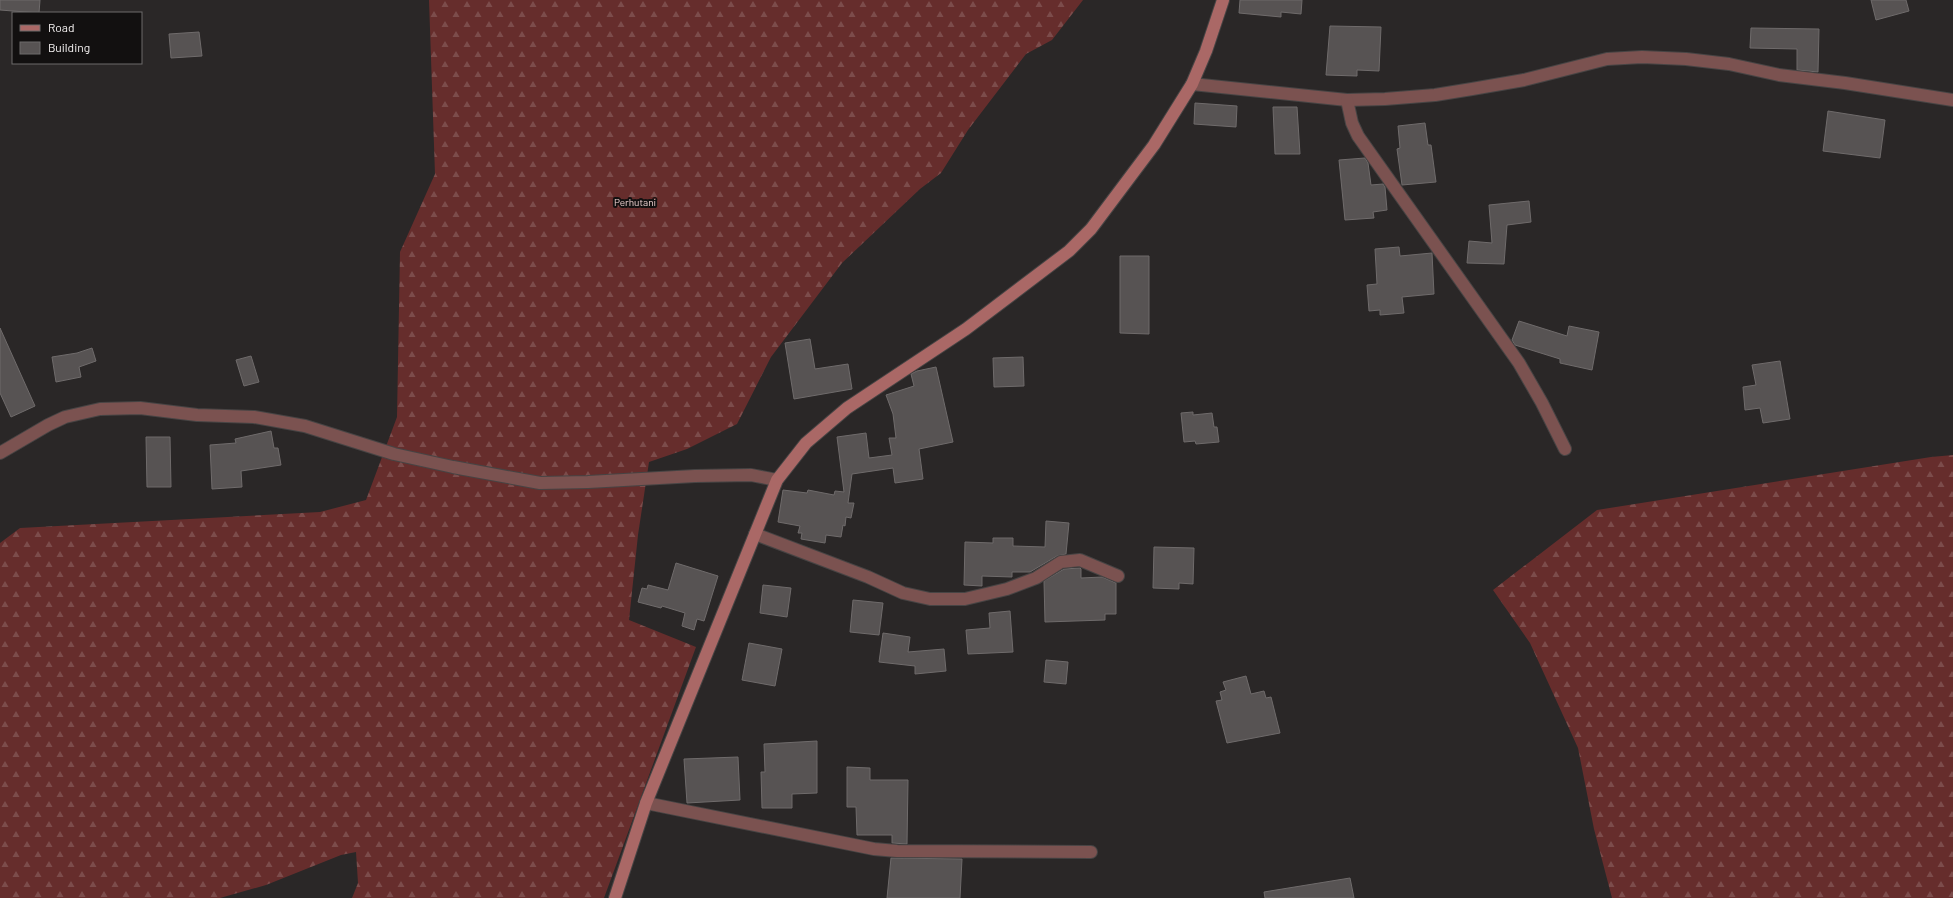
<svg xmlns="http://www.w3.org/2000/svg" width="1953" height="898" font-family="Barlow,sans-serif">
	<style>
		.forest { fill: url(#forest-firs) }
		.building { fill: #575353; stroke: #6f6b6b }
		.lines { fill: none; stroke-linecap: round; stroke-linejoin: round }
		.street-casing { stroke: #474444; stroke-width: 14 }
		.secondary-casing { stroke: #474444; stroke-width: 14 }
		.street { stroke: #7b5250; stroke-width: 12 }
		.secondary { stroke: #aa6866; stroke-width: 12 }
		.labels { text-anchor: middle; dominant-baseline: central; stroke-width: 4; stroke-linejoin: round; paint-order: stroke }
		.park-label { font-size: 10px; fill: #edd1d0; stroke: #121010 }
	</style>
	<defs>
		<pattern id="forest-firs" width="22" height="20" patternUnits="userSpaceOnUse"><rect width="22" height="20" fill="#662d2c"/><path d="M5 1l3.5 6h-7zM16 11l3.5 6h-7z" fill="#7c4c4b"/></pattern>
	</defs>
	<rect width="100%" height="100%" fill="#2a2727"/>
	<g class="forest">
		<path d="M429,0H1083L1052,40L1026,54L968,130L941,173L920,189L842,263L771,357L737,424L687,449L649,462L638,535L629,620L696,647L604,898H352L358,883L356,852L341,855L266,885L220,898H0V543L20,528L320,512L366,500L397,417L400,252L435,174Z"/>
		<path d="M1953,455V898H1612L1594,829L1578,748L1530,643L1493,590L1597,510L1931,457Z"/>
	</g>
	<g class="building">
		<path d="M0,0H40L39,13L0,10Z"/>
		<path d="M1240,0H1302L1301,14L1281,12V17L1239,13Z"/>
		<path d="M1871,0H1906L1909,11L1876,20Z"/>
		<path d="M1330,26L1381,27L1379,71L1357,70V76L1326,75Z"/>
		<path d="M1751,28L1819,29L1818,72L1797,70V49L1750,48Z"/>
		<path d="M199,32L202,56L171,58L169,34Z"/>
		<path d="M1195,103L1237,106L1236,127L1194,124Z"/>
		<path d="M1273,107H1297L1300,154H1275Z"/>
		<path d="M1828,111L1885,120L1880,158L1823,151Z"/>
		<path d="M1425,123L1428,145H1431L1436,182L1402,185L1397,149L1400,148L1398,126Z"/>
		<path d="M1365,158L1368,163L1371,185L1383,184L1385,187L1387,210L1373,212L1374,218L1345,220L1339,160Z"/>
		<path d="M1529,201L1531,222L1507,225L1504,264L1467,263L1469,241L1492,243L1489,205Z"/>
		<path d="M1399,247L1400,256L1432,253L1434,294L1402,297L1404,313L1380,315V310L1369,311L1367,285L1377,284L1375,249Z"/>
		<path d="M1120,256H1149V334L1120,333Z"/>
		<path d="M1519,321L1567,336L1569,326L1599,332L1592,370L1560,363V359L1515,345L1512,340Z"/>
		<path d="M0,328L35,406L11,417L0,393Z"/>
		<path d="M810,339L815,369L848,364L852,389L794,399L785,343Z"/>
		<path d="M92,348L96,361L79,367L81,377L56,382L52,357L77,353Z"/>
		<path d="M251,356L259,382L244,386L236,360Z"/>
		<path d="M1023,357L1024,386L994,387L993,358Z"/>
		<path d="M1780,361L1790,419L1763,423L1760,408L1745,410L1743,387L1756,385L1752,365Z"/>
		<path d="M936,367L953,442L919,449L923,479L895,483L893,468L852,474L848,503H854L851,518L846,517L845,526L843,525L841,537L826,535L825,543L801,539L802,533H798L800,526L778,522L783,490L807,493L808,490L834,495L835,491L844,492L837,437L866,433L869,458L892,455L889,438H896L893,414L886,395L914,386L911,374L917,371Z"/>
		<path d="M1193,412V415L1212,413L1214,427H1217L1219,442L1196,444L1195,441L1184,442L1181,413Z"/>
		<path d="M271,431L274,448H278L281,465L241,471L242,487L212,489L210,445L236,443L235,439Z"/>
		<path d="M146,437H170L171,487H147Z"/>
		<path d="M1046,521L1069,523L1066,554L1057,556L1030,572H1012V577L982,576V586L964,585L965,542L993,543V538H1013V546L1045,547Z"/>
		<path d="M1154,547L1194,548L1193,584L1179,583V589L1153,588Z"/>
		<path d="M676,563L718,576L704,621L697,619L694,630L682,626L685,613L662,606L661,608L638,602L642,588L647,589L648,585L668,590Z"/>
		<path d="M1080,568L1081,569V578L1102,577L1116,583V614H1105V620L1045,622L1044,581L1064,569Z"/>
		<path d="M763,585L791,588L787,617L760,613Z"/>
		<path d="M853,600L883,603L879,635L850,632Z"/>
		<path d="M1010,611L1013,652L968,654L966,630L990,628L989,613Z"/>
		<path d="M883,633L910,637L908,652L944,649L946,671L915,674V666L879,662Z"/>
		<path d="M749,643L782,649L775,686L742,680Z"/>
		<path d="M1046,660L1068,662L1066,684L1044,682Z"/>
		<path d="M1246,676L1251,694L1264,691L1266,698L1271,697L1280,733L1227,743L1216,701L1222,700L1220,692L1226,690L1223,682Z"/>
		<path d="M817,741V793L792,794V808H762L761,772H765L764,744Z"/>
		<path d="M738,757L740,800L687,803L684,759Z"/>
		<path d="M847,767L870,768V780H908L907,844L892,843V835H857L856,807H847Z"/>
		<path d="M891,858L962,859L960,898H887Z"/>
		<path d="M1350,878L1354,898H1265L1264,892Z"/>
	</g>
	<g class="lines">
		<g class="street-casing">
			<g id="street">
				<path d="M1192,84L1347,100L1385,99L1435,95L1472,89L1524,80L1607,59L1642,57L1686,59L1729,64L1779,75L1845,83L1953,100"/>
				<path d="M1347,100L1352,123L1358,136L1519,363L1542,403L1565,449"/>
				<path d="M0,453L48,425L65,417L100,409L140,408L197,415L254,417L305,426L394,454L453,467L540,483L588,482L695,476L751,475L777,480"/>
				<path d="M755,534L868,577L903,593L930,599H965L1007,589L1036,578L1061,562L1080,560L1118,576"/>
				<path d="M646,803L874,849L897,851L1091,852"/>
			</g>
		</g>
		<g class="secondary-casing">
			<path id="secondary" d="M615,898L646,803L777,480L806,443L847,408L966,329L1069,251L1091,229L1154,145L1192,84L1206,51L1223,0"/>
		</g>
		<use href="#street" class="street"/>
		<use href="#secondary" class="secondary"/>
	</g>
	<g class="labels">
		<g class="park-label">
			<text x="635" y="202">Perhutani</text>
		</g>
	</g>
	<rect x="12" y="12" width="130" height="52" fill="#121010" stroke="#6d6b6b"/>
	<rect x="20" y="25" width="20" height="6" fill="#aa6866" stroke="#6d6b6b"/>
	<text x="48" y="32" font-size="12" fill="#f6f3f3">Road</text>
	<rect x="20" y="42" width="20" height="12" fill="#575353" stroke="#6d6b6b"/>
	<text x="48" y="52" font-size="12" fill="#f6f3f3">Building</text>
</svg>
